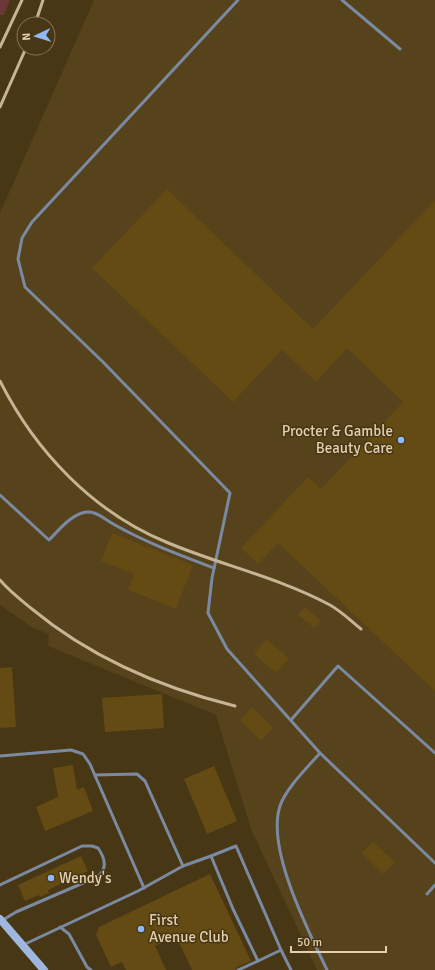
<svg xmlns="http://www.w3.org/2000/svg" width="435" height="970" font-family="Signika,sans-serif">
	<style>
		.built { fill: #56421b }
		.green { fill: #6b3838 }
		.building { fill: #644a13 }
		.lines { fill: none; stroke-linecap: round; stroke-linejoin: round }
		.lane { stroke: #7b8aa3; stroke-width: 3 }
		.secondary { stroke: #9fb6de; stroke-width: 8 }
		.rail { stroke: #c6b494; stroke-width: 3 }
		.poi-dot { fill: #91b8fd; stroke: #483714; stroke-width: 1.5 }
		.labels { text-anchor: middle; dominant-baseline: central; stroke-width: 3; stroke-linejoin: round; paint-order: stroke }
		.poi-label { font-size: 15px; fill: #e1cfb0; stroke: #483714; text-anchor: start }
	</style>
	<rect width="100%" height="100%" fill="#483714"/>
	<path class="built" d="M94,0H435V970H317L251,829L216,715L48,646L49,634L33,628L0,605V213Z"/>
	<path class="green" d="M0,0H10L4,15H0Z"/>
	<g class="building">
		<path d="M167,189L313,329L435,200V691L278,543L258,564L241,548L308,477L321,489L403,402L347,348L316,382L282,350L233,402L92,268Z"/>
		<path d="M112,533L193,565L176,609L128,590L134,574L101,561Z"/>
		<path d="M305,607L321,621L314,628L298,615Z"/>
		<path d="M267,639L289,659L276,673L254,654Z"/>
		<path d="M12,667L16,727L0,728V668Z"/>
		<path d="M162,694L164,728L105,732L102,698Z"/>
		<path d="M252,707L273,728L261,741L240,720Z"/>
		<path d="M73,765L77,790L84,787L93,811L45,831L36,807L58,797L53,768Z"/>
		<path d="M214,766L237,821L207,834L184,779Z"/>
		<path d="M373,842L395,862L383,874L362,853Z"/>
		<path d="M81,856L88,871L48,890L49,893L40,897L39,895L25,901L18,885Z"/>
		<path d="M210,874L251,961L237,967L235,970H192L176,936L155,946L166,970H126L122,962L111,967L96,935L99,927Z"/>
	</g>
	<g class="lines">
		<g class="lane">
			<path d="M238,0L32,222L22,238L18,259L25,287L103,362L230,493L212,578L208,613L227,649L320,753L435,863"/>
			<path d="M342,0L400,49"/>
			<path d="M0,495L49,540C58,531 69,517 82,513C95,509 104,519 115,525C147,543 180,555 214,568"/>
			<path d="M291,720L338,666L435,753"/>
			<path d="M320,753C308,767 286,788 280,806C266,849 308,930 327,970"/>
			<path d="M0,756L71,750L83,754L90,764L144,888"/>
			<path d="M95,775L137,774L145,781L183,866"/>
			<path d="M211,856L236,846L281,950"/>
			<path d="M0,885L82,846H92L98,848C105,858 108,869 97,877L16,912L3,920"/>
			<path d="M427,894L435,885"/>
			<path d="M60,927L69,934L87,967L91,970"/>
			<path d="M23,945L138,891L183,866L211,856L233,909L258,961L238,970"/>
			<path d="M258,961L281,950L291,970"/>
		</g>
		<path class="secondary" d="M0,919L44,970"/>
		<g class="rail">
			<path d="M35,24L43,0"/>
			<path d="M0,47L22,0"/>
			<path d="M0,107L26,48"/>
			<path d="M0,381C35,451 93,512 166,542C220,565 278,577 330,605C341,611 351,621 361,629"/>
			<path d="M0,580C9,591 21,600 32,609C90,657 162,688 235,706"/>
		</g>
	</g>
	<g class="poi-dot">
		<circle cx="401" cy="440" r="4"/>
		<circle cx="51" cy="878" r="4"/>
		<circle cx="141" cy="929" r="4"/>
	</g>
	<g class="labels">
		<g class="poi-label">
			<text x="393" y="431" text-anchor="end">Procter &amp; Gamble<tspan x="393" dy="17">Beauty Care</tspan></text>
			<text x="59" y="878">Wendy's</text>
			<text x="149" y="920">First<tspan x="149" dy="17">Avenue Club</tspan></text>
		</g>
	</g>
	<g transform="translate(36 36) rotate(266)"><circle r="19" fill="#483714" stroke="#857452"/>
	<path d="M0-3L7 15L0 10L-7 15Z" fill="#91b8fd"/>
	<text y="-6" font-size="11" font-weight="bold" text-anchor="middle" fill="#e1cfb0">N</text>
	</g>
	<path d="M291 946v6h95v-6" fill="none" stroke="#e1cfb0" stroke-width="2"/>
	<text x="297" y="946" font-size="12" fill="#e1cfb0" stroke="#483714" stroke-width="3" paint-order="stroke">50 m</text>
</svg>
